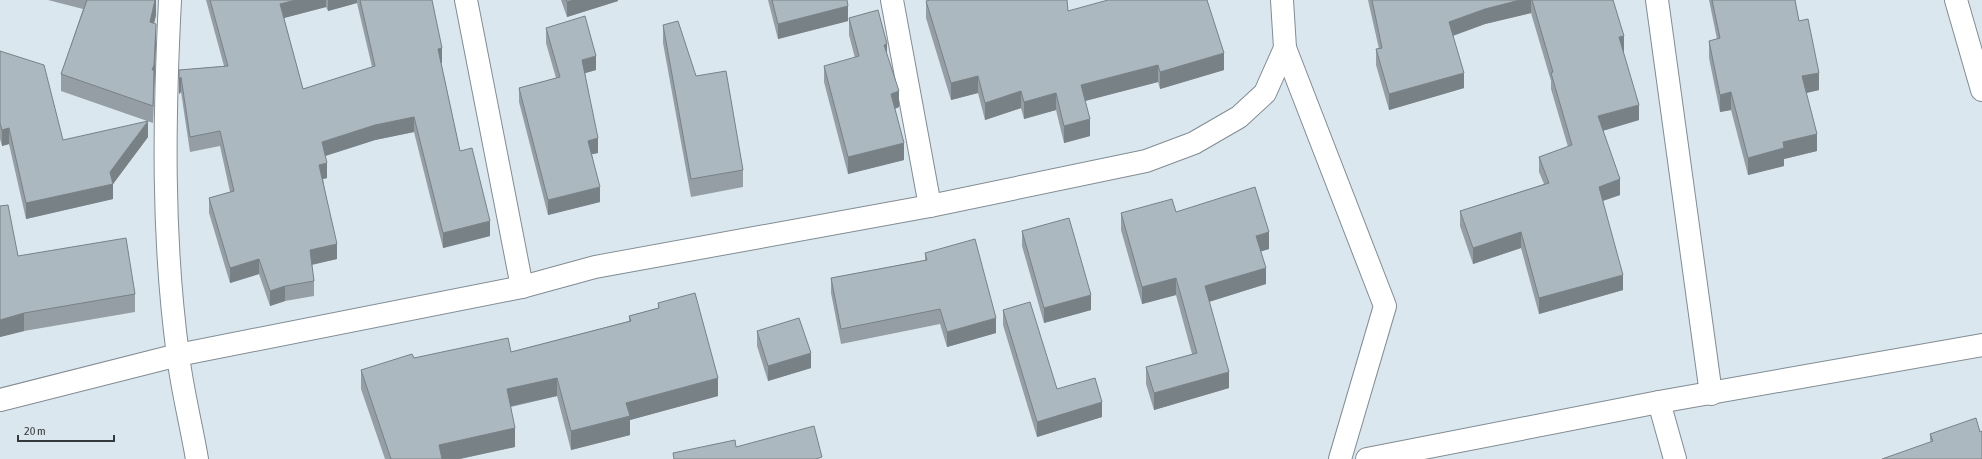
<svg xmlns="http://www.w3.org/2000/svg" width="1982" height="459" font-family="'Asap Condensed',sans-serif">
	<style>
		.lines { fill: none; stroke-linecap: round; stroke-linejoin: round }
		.street-casing { stroke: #818c93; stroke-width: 24 }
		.street { stroke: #fff; stroke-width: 22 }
		.wall { fill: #949ea4; fill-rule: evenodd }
		.shaded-wall { fill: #788186 }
		.building { fill: #acb8bf; stroke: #788186 }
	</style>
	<rect width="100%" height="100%" fill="#dbe7ef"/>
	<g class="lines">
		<g class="street-casing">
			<g id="street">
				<path d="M170,0C164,118 162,237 178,355C182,389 191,424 197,459"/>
				<path d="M466,0L522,287"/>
				<path d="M892,0L930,206"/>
				<path d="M1657,0L1711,394"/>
				<path d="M1956,0L1982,90"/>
				<path d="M1285,48L1385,306L1340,459"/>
				<path d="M0,400L178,355L522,287L595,267L930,206L1146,161L1194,143L1239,117L1265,93L1285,48L1282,0"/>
				<path d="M1659,402L1675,459"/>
				<path d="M1367,459L1659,402L1982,345"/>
			</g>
		</g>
		<use href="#street" class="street"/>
	</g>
	<g class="wall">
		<path d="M48,0H156V15L154,24L156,41L153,123L61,91V74L83,9Z"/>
		<path d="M206,0H432L442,63H441L460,151L490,236L443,248L414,132L375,140L325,156L327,178L323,179L337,259L312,265L314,281V296L285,301L270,306L259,274L230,283L209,213V198L230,192L220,146L190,152L181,92L179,94V70L224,66ZM357,3L372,67L303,89L284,18L326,7L328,11Z"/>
		<path d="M561,0H618V1L567,17Z"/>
		<path d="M768,0H847L848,21L778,39Z"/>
		<path d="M1368,0H1613L1623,52L1639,120L1603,131L1620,195L1603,201L1623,290L1539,314L1521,248L1473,264L1460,226V211L1544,184L1539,172V157L1568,147L1551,89V81L1531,13L1485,24L1453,36L1464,88L1389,110L1376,65V49H1379Z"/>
		<path d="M1709,0H1795L1799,21L1819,90L1806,93L1817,151L1784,159V166L1748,175L1731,110L1720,112L1709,58V41L1717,39Z"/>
		<path d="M926,1L1068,11L1224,70L1160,89L1158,82L1085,101L1090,136L1064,143L1056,110L1024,119L1021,108L985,120L978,93L951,100L926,18Z"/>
		<path d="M849,18L887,54L899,107L895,109L904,160L848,174L824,82V66L855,58L849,35Z"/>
		<path d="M663,25L696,76L743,170V187L691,197L663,43Z"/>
		<path d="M546,28L596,70L585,73L598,153L592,154L600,202L548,215L519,102V88L556,78L546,43Z"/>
		<path d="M0,51L63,140L148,137L113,184V199L26,219L9,144L2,146L0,139Z"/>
		<path d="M0,206L18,256L135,294V312L24,331L0,337Z"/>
		<path d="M1176,212L1269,249L1261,251L1266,284L1209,302L1229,388L1154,410L1146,384V367L1192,354L1176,295L1142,304L1121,230V213Z"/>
		<path d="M1022,231L1091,310L1044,323L1022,246Z"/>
		<path d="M925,253L996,333L947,347L940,324L841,344L831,293V278L925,260Z"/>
		<path d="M658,303L718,396L630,420V435L571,450L557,396L511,407L515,447L460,459H385L361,389V370L414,358L511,352L629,321V316L658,308Z"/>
		<path d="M1003,310L1057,389L1102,417L1037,437L1003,325Z"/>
		<path d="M757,331L811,368L768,381L757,346Z"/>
		<path d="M1980,432L1930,441V434Z"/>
	</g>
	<g class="shaded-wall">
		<path d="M155,0H156V15L150,39V22Z"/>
		<path d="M296,0H326V7L280,19V4Z"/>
		<path d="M328,0H357V3L328,11Z"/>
		<path d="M574,0H618V1L567,17V2Z"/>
		<path d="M1520,0H1531V13L1485,24L1449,37V22L1485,9Z"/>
		<path d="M848,6V21L778,39V24Z"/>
		<path d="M156,24V41L153,123L154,83L152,70Z"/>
		<path d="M1624,36V52L1619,53V37Z"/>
		<path d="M887,44V61L884,45Z"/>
		<path d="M442,48V63L438,64V49Z"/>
		<path d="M1224,53V70L1160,89V72Z"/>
		<path d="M596,56V70L582,74V60Z"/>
		<path d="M1158,65V82L1081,102V85Z"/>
		<path d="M1464,73V88L1389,110V94Z"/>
		<path d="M1819,73V90L1802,94V76Z"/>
		<path d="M978,76V93L951,100V83Z"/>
		<path d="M181,77V92L179,94V79Z"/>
		<path d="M899,91V107L891,110V94Z"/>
		<path d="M1021,91V108L985,120V103Z"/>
		<path d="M1731,92V110L1720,112V95Z"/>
		<path d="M1056,93V110L1024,119V102Z"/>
		<path d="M1639,105V120L1598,132V116Z"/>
		<path d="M414,117V132L375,140L322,157V142L375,125Z"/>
		<path d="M1090,119V136L1064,143V126Z"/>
		<path d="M148,121V137L113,184V199L26,219V203L110,172Z"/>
		<path d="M9,128V144L2,146V130Z"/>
		<path d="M1817,134V151L1784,159V166L1748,175V158L1783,142Z"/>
		<path d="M598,138V153L588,155V141Z"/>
		<path d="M904,143V160L848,174V157Z"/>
		<path d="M327,163V178L319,180V165Z"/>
		<path d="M1620,179V195L1599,202V187Z"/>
		<path d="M600,187V202L548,215V200Z"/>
		<path d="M490,221V236L443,248V233Z"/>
		<path d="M1269,232V249L1256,253V236Z"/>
		<path d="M1521,232V248L1473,264V248Z"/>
		<path d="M337,244V259L310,265V250Z"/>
		<path d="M259,259V274L230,283V268Z"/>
		<path d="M1266,268V284L1205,303V286Z"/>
		<path d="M1623,275V290L1539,314V298Z"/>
		<path d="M1176,278V295L1142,304V287Z"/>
		<path d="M285,286V301L270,306V291Z"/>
		<path d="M1091,295V310L1044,323V308Z"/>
		<path d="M24,313V331L0,337V320Z"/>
		<path d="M996,318V333L947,347V332Z"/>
		<path d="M811,353V368L768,381V366Z"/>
		<path d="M1229,372V388L1154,410V393Z"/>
		<path d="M557,378V396L507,407V389Z"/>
		<path d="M718,378V396L630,420V435L571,450V431L626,403Z"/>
		<path d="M1102,402V417L1037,437V422Z"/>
		<path d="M515,428V447L459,459H439V445Z"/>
	</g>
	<g class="building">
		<path d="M87,0H155L150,22L156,24L154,65L152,70H154L153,106L61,74Z"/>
		<path d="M210,0H296L280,4L303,89L375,66L360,0H432L442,48L438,49L460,151L472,148L490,221L443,233L414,117L375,125L322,142L327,163L319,165L337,244L310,250L314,281L285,286L270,291L259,259L230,268L209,198L234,191L220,131L190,137L181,77L179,79V70L228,66Z"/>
		<path d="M566,0H574L567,2Z"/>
		<path d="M772,0H847L848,6L778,24Z"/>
		<path d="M930,0H1067L1068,11L1108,0H1207L1224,53L1160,72L1158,65L1081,85L1090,119L1064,126L1056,93L1024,102L1021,91L985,103L978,76L951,83L926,1Z"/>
		<path d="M1372,0H1520L1485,9L1449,22L1464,73L1389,94L1376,49L1382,48Z"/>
		<path d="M1532,0H1613L1624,36L1619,37L1639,105L1598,116L1620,179L1599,187L1623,275L1539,298L1521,232L1473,248L1460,211L1549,183L1539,157L1572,145L1551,73L1553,72Z"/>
		<path d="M1712,0H1795L1799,21L1808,19L1819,73L1802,76L1817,134L1783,142L1784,148L1748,158L1731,92L1720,95L1709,41L1720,38Z"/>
		<path d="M878,10L887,44L884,45L899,91L891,94L904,143L848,157L824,66L859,56L849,18Z"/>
		<path d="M585,16L596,56L582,60L598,138L588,141L600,187L548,200L519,88L560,77L546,28Z"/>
		<path d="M678,21L696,76L726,71L743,170L691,179L663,25Z"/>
		<path d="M0,51L44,65L63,140L148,121L110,172L113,184L26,203L9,128L2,130L0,123Z"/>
		<path d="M1255,187L1269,232L1256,236L1266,268L1205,286L1229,372L1154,393L1146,367L1197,353L1176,278L1142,287L1121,213L1172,199L1176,212Z"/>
		<path d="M8,205L18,256L126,238L135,294L24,313L0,320V206Z"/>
		<path d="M1069,218L1091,295L1044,308L1022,231Z"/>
		<path d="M975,239L996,318L947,332L940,309L841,329L831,278L927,260L925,253Z"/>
		<path d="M695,293L718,378L626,403L630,416L571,431L557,378L507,389L515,428L439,445L442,459H391L361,370L412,354L414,358L508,338L511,352L631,321L629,316L659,308L658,303Z"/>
		<path d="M1030,302L1057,389L1095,378L1102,402L1037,422L1003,310Z"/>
		<path d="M799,318L811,353L768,366L757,331Z"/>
		<path d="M1976,418L1980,432L1982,431V459H1882L1933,441L1930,434Z"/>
		<path d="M814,426L822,457L816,459H674L673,453L735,440L736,447Z"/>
	</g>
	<path d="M18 435v6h96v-6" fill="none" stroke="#34393b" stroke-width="2"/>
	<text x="24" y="435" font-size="12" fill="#34393b" stroke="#dbe7ef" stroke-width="3" paint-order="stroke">20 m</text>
</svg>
